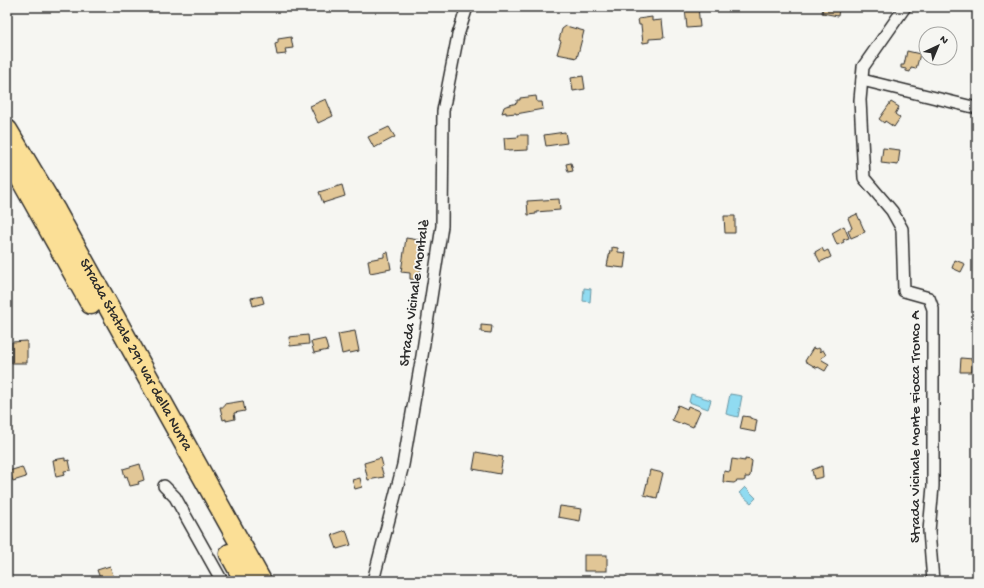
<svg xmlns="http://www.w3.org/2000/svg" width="984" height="588" font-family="'Gochi Hand',sans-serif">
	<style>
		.water { fill: #90dbf1; stroke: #6895a2 }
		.building { fill: #e1c696; stroke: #2b2b2b }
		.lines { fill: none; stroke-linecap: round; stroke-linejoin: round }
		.street-casing { stroke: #2b2b2b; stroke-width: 14 }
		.highway-casing { stroke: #2b2b2b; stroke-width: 23 }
		.street { stroke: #f6f6f2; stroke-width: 11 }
		.highway { stroke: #fbdf96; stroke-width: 20 }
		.labels { text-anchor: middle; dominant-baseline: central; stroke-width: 3.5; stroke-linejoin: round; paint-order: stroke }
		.street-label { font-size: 15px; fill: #2b2b2b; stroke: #f6f6f2 }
	</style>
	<rect width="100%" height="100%" fill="#f6f6f2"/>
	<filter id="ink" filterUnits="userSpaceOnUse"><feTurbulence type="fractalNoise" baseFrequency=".025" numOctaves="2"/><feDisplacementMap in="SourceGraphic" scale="8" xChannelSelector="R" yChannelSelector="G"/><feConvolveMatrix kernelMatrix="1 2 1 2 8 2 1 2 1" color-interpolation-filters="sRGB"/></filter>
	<g filter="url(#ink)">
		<g class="water">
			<path d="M584,288L591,289L590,302L583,301Z"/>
			<path d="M691,394L711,400L708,409L689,402Z"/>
			<path d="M730,394L742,396L738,417L726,414Z"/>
			<path d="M745,487L756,498L751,503L739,493Z"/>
		</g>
		<g class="building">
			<path d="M698,7L700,27L687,28L685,8Z"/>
			<path d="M823,7H838L837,9H839L838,16L822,13Z"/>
			<path d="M652,17V21L662,20L664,38L649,39V42L643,43L641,25H639L638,19Z"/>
			<path d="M566,26L584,31L577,58L557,54L561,41L559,40L562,29Z"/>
			<path d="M291,37L293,48L285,49L286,54L277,55L275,44L278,43V39Z"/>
			<path d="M907,51L920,54L916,69L911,68L910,72L906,71V69L901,68V65H904Z"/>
			<path d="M583,76L585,89L573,91L571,78Z"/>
			<path d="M536,96L537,102H542L543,109L516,114V113L506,114V112L502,113L504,107L506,106L517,103V100H520V98Z"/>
			<path d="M326,99L333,116L318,123L310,106Z"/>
			<path d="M891,102L899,107L895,114L900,118L894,127L885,121L884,123L879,119Z"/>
			<path d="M389,127L395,137L374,148L368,137Z"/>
			<path d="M565,132L567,143L546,146L544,135Z"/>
			<path d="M518,135H528V150L508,151V150H505L504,138L519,137Z"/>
			<path d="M883,148L900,150L898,165L881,163Z"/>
			<path d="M571,163L573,171L568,172L566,164Z"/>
			<path d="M342,185L345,196L323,203L319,192Z"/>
			<path d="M559,199L560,210L536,212V214L528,215L527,201Z"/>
			<path d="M857,214L865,232L851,238L848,231L852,228L848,218Z"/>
			<path d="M724,216H735V233H725Z"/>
			<path d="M844,226L849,238L843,240L844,242L837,245L832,233Z"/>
			<path d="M406,238L425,241L419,280L410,279V273L401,272Z"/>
			<path d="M612,247L618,248V252L626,253L624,268L607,266L610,251H612Z"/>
			<path d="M822,248L824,252L828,250L831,257L820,262L815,252Z"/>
			<path d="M388,252L391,269L370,273L368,260L384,257V253Z"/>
			<path d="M955,260L965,264L961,272L952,268Z"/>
			<path d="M262,296L264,303L253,306L251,298Z"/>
			<path d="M481,325L492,326L491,333L481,332Z"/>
			<path d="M355,331L359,351L350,353V352L342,354L338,334Z"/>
			<path d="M308,335L309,344L290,346L289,337Z"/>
			<path d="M325,339L328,350L314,353L311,342Z"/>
			<path d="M27,341V363H12V342Z"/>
			<path d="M813,348L816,349L818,348L820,349V351L819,352L823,350L826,355L821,358L822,360L829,364L825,371L818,367L817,368L805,361Z"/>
			<path d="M961,358L973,359L972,372H960Z"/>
			<path d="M243,401L245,411L234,413L235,419L226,421V419L223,420L220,407H224V404Z"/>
			<path d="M678,405L687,409L688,406L700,411L693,427L683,423L682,424L672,420Z"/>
			<path d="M743,416L750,417V418L757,420L755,432L740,429Z"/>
			<path d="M476,452L503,457L500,474L473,469Z"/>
			<path d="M65,458V461L69,460L71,470L64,471L65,475L56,477L53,460Z"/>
			<path d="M381,458L383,466L381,467L384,477L368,480L364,463Z"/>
			<path d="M732,459L745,461V459L751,460L752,461L750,476L749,477H745V480L743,481H737L734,483L723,482L724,471L730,472Z"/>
			<path d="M140,464L144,480L138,482L139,484L130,486L127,476L125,477L123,469Z"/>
			<path d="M822,466L823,477L814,479L812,470Z"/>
			<path d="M22,467L26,477L13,481L9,471Z"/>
			<path d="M650,470L663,473L657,498L644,495Z"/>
			<path d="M360,478L362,487L355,489L352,480Z"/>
			<path d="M560,506L582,509L580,521L558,517Z"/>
			<path d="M346,530L351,545L337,549L332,535Z"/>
			<rect x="584" y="555" width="23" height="16"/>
			<path d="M110,566L115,581H101L97,570Z"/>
			<rect x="615" y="578" width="12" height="3"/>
		</g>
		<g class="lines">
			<g class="street-casing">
				<g id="street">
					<path d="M905,7L863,67L860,100L864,178L892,211L902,229L904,291L929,298L933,309V486L929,531L933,581"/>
					<path d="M862,80L977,108"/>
					<path d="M164,486L175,497L222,581"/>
					<path d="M373,581L403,465L422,356L442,226L443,111L458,35L467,7"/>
				</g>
			</g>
			<g class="highway-casing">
				<g id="highway">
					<path id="s1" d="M7,130L56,212L261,581"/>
					<path d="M7,157L21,179L91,304"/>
					<path d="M230,554L245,581"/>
				</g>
			</g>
			<use href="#street" class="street"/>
			<use href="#highway" class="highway"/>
		</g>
	</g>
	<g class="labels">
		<g class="street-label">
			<text transform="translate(415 293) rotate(-82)">Strada Vicinale Montalè</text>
			<text stroke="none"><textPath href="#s1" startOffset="259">Strada Statale 291 var della Nurra</textPath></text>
			<text transform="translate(916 427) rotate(-90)">Strada Vicinale Monte Fiocca Tronco A</text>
		</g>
	</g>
	<rect width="984" height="588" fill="none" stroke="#f6f6f2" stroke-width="24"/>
	<rect x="12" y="12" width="960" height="564" fill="none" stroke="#2b2b2b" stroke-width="1.5" filter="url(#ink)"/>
	<g transform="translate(938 46) rotate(44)"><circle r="19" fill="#f6f6f2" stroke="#a5a5a2"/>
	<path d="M0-3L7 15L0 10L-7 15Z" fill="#2b2b2b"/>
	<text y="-6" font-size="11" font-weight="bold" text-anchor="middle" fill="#2b2b2b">N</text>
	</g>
</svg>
